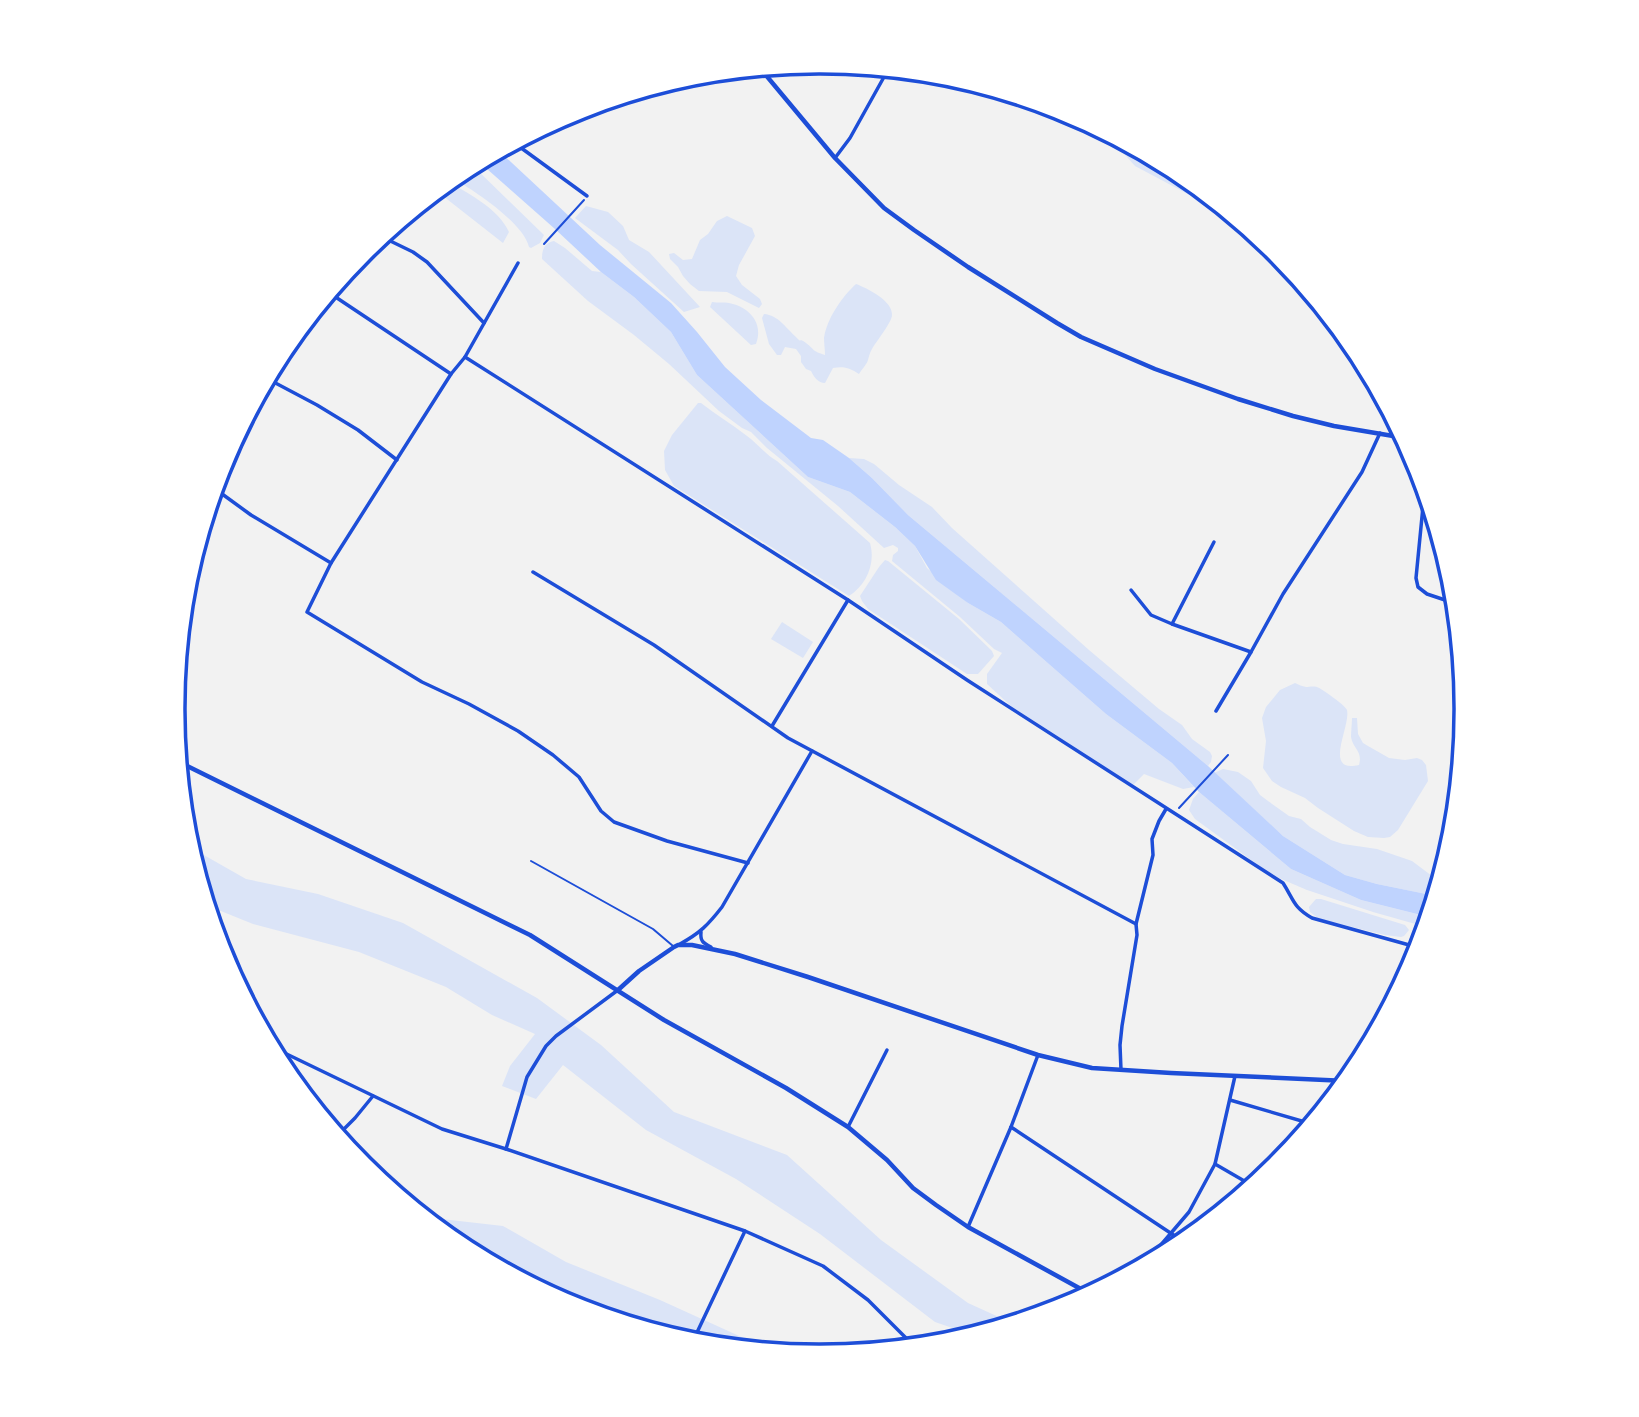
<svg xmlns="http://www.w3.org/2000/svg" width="1639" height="1417" font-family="Commissioner,sans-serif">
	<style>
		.green { fill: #dbe4f7 }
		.water { fill: #bfd3fe }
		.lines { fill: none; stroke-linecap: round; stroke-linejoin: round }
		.path { stroke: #1d4ed8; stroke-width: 2 }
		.service { stroke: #1d4ed8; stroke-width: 2 }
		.minor { stroke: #1d4ed8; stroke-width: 3.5 }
		.tertiary { stroke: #1d4ed8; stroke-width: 4.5 }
		.rim { fill: none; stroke: #1d4ed8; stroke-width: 3.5 }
	</style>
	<rect width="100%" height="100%" fill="#f2f2f2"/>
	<g class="green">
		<path d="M1103,130L1179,171L1246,225L1135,166Z"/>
		<path d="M471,164L544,235L540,243L531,248L529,247C523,222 473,190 451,177Z"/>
		<path d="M447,181C469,194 498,208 509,232L503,243L443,196L446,192L439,187Z"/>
		<path d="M586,206L608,212L623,226L629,240L649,252L700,307L684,312L631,264L618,250L575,218Z"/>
		<path d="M727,216L752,228L755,236L739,265L736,276L742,285L760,299L762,304L759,308L727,292L699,291L690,284L683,276L678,267L670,259L669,254L674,253L683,260L692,259L700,240L708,234L717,221Z"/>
		<path d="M554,241L565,248L592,271L601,272L634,297L671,332L697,375L808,477L850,492L895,527L915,546L927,568L968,603L1001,622L1106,714L1172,763L1194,787L1183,789L1144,774L1133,785L1012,707L987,684V674L1002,653L994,649L960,617L892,561L893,555L898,551V548L893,545L884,548L838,506L767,448L751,432L742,428L719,411L669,364L634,335L588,301L542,259C542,250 544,243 554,241Z"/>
		<path d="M856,284C867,288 893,301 892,315C892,322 876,342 872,349C870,352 869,356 868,360C867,364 862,369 859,374C850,368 844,366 833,368L825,383C818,383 814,377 811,371L806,369L801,362V356L796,349L785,347L781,355H777L769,344L762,318L764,314C778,315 786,328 796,337C802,344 798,337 806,343C815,350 812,351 825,355C825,350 824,343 824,338C827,318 842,297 856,284Z"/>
		<path d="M712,302C718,303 724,302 729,303C750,307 764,324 756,344L751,345L710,307Z"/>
		<path d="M698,403H701C716,415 732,424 747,436C758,444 766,455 777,461L870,543C876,564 866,585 849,596L674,486L665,470L664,451L672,435Z"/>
		<path d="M849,458L864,459L874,464L899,485L932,507L952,528L1089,650L1159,709L1182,725L1192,739L1210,752L1212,756L1211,762L1208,766L908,515L872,478Z"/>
		<path d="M885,560L888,561L959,619L992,651L994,656L978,674H967L868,609L862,601L860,596L879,567Z"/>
		<path d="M782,622L813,642L803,658L771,639Z"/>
		<path d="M1295,683C1299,685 1302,686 1306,687C1309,687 1313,686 1317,687C1321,688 1346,706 1347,710C1351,726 1322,774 1359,765C1363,751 1353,749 1351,737C1351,731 1352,724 1352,718H1357L1358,734L1363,743L1368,746L1389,758L1405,760L1417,758L1422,760L1426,765L1428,781L1398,830L1390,837L1384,838L1368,837L1354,831L1318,808L1305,798L1281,787L1272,781L1263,768L1266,741L1262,718L1266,707L1280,690Z"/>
		<path d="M1223,769L1238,772L1251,781L1260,795L1268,801L1289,816L1301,819L1310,827L1331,840L1343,844L1377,849L1412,861L1432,876L1441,879L1436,896L1377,884L1345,875L1283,836L1214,773Z"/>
		<path d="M1199,792L1291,869L1361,900L1429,917L1426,927L1373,912L1307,890L1279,878L1258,865L1195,819L1189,810L1193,799Z"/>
		<path d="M188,846L246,879L318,894L403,923L537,998L601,1045L674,1112L787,1155L881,1240L968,1303L1012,1323L973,1335L935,1322L820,1234L736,1179L646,1130L563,1065L536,1099L502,1086L510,1066L535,1034L492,1015L446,987L359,952L253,924L206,905Z"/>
		<path d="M1316,899H1321L1405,925L1409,930L1404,936L1401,937L1385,935L1319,919L1310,912L1309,907Z"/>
		<path d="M424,1217L503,1226L566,1262L660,1300L772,1351L693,1343L571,1306L460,1246Z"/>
	</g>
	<path class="water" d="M498,150L600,245L671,303L697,332L725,367L761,400L811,438L823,440L849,458L872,478L908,515L1208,766L1283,836L1345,875L1377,884L1436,896L1429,917L1361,900L1291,869L1199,792L1172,763L1106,714L1001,622L968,603L936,580L915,546L895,527L850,492L808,477L697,375L671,332L634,297L601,272L555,229L478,161Z"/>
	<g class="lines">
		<g class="path">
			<path d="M544,244L584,200"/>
			<path d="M1179,808L1228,755"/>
		</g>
		<path class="service" d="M531,861L653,929L673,946"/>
		<g class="minor">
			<path d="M513,142L587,196"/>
			<path d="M835,158L850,138L889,68"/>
			<path d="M380,236L413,252L427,262L484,323"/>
			<path d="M328,292L451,374"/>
			<path d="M465,357L848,600L967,680L1283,883C1294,900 1293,907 1312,918L1420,948"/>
			<path d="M266,378L317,405L358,430L397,460"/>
			<path d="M214,486L218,491L251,515L331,563L307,612L422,682L469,704L518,731L553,755L579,777L601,811L614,822L667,841L748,863"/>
			<path d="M1425,486L1416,578L1418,587L1427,594L1457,604"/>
			<path d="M331,563L451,374L465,357L518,263"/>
			<path d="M533,572L654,645L788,738L1136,924"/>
			<path d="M1131,590L1151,615L1172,624L1251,652"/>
			<path d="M1172,624L1214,542"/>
			<path d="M1216,711L1251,652L1283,594L1362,472L1380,433"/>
			<path d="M772,726L848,600"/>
			<path d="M701,932C700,941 703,943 711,947"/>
			<path d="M680,944C700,933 708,925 722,907L812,751"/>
			<path d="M270,1046L442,1129L506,1149L745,1231L823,1266L868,1300L914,1346"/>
			<path d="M1121,1070L1120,1045L1122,1026L1137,935L1136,924L1153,855L1152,839L1159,821L1166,809"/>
			<path d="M1230,1100L1312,1124"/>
			<path d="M848,1127L887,1050"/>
			<path d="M1011,1127L1184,1242"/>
			<path d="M337,1136L355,1118L373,1096"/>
			<path d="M506,1149L527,1077L546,1046L556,1036L618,990"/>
			<path d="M1215,1164L1253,1186"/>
			<path d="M968,1227L1011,1127L1038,1055"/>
			<path d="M1142,1267L1189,1212L1215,1164L1235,1076"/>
			<path d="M692,1343L745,1231"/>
		</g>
		<g class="tertiary">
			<path d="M759,67L835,158L884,208L914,230L968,267L1057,323L1081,337L1155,369L1238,399L1293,416L1334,426L1405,438"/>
			<path d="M177,761L530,935L664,1020L786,1088L848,1127L887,1160L913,1188L936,1205L968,1227L1090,1294"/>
			<path d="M618,990L639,971L674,947L678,945H692L735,954L808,977L1038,1055L1092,1068L1171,1073L1347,1081"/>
		</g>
	</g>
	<path d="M0 0H1639V1417H0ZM819 74H820A634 634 0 0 1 1454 708V710A634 634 0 0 1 820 1344H819A634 634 0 0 1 185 710V708A634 634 0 0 1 819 74Z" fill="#fff" fill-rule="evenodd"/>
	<path class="rim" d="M819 74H820A634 634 0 0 1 1454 708V710A634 634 0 0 1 820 1344H819A634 634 0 0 1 185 710V708A634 634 0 0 1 819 74Z"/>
</svg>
